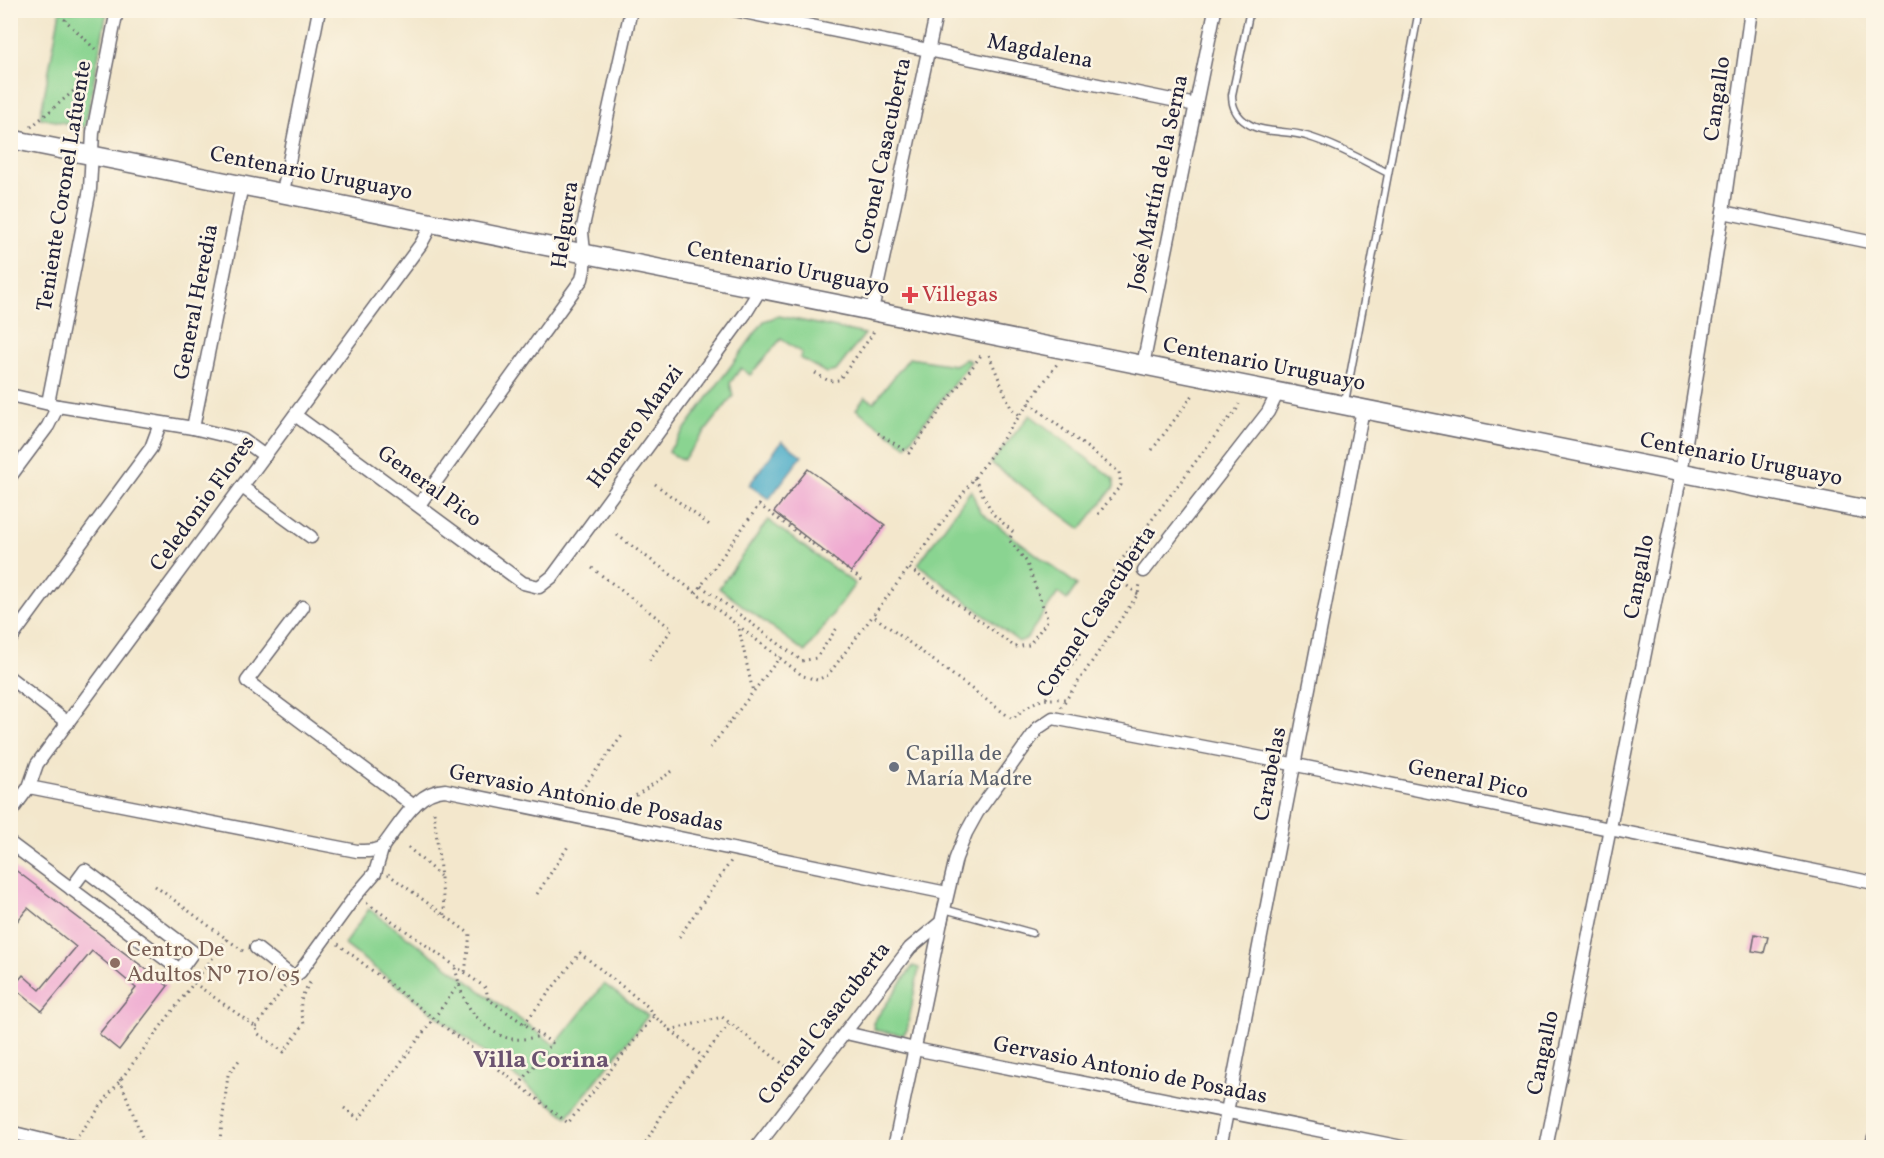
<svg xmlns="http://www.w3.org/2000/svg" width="1884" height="1158" font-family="Vollkorn,serif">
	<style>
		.green { fill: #8ad491; stroke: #567b66; stroke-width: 1.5 }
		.water { fill: #48acc8; stroke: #356782; stroke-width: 1.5 }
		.building { fill: #efaad1 }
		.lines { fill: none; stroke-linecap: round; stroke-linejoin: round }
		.lane-casing { stroke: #6b676e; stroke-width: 9 }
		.street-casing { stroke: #6b676e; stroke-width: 15 }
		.secondary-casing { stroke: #6b676e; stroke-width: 21 }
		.path { stroke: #6b676e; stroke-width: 3; stroke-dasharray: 1.5 4.5; stroke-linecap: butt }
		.lane { stroke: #fff; stroke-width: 6 }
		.street { stroke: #fff; stroke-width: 12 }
		.secondary { stroke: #fff; stroke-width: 18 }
		.health-dot { fill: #e0444e; stroke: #fcf5e5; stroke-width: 2 }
		.worship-dot { fill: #6b7280; stroke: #fcf5e5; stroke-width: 2 }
		.education-dot { fill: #8d6e63; stroke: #fcf5e5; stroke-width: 2 }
		.labels { text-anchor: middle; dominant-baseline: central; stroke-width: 5; stroke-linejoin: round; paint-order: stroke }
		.street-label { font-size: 22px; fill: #22223b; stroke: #fcf5e5 }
		.health-label { font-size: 22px; fill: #be3a42; stroke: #fcf5e5; text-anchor: start }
		.worship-label { font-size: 22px; fill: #5b616d; stroke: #fcf5e5; text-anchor: start }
		.education-label { font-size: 22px; fill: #785e54; stroke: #fcf5e5; text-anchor: start }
		.neighbourhood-label { font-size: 24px; font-weight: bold; fill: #6a5270; stroke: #fcf5e5 }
	</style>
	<rect width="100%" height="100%" fill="#fcf5e5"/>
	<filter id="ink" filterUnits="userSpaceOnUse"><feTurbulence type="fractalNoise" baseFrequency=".0167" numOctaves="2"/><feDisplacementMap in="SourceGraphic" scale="12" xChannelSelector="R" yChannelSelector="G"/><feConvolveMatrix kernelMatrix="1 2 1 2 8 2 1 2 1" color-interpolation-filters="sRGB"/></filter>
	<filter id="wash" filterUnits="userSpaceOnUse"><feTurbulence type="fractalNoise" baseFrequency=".008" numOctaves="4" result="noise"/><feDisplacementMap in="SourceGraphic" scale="24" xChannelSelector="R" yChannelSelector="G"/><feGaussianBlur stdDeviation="1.35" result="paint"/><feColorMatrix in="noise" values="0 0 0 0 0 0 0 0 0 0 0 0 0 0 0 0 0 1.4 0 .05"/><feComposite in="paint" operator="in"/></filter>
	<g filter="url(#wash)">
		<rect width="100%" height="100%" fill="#f3e7cc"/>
		<g class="green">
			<path d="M60,11H107L85,127L40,118Z"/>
			<path d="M779,316L865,334L836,371L826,373L800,358L802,353L781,339L750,375L741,368L730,383L733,396L683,460L668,452L764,321Z"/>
			<path d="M909,358L954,365L966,359L971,361L906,446L856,409L865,397L874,402Z"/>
			<path d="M1030,415L1114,479V487L1081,529L991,463Z"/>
			<path d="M971,490L980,512L1077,585L1067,600L1058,593L1026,639L1019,642L918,564Z"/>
			<path d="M768,520L855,584L805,652L719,588Z"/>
			<path d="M369,909L555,1045L604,984L648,1016L567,1117L344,944Z"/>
			<path d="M913,966L919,968L907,1030L903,1035L874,1030L873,1023Z"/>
		</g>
		<path class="water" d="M782,441L802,456L769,499L749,485Z"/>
		<g id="blocks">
			<g class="building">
				<path d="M808,469L885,525L851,572L774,512Z"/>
				<path d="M10,866L168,986L119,1050L99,1034L136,988L92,951L42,1011L13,987L23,975L40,990L76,947L28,908L10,930Z"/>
				<path d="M1755,934L1768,937L1764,953L1752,951Z"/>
			</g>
		</g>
	</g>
	<g filter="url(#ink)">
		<use href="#blocks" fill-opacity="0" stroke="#6b676e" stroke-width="1.5"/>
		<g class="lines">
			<g class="lane-casing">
				<g id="lane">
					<path d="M1250,10L1232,95C1232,107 1236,116 1247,123C1263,134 1288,130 1306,136C1334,144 1362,160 1388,173"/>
					<path d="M1345,402L1419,10"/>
					<path d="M944,909L1032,933"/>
				</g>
			</g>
			<g class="street-casing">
				<g id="street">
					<path d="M734,10L1196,105"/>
					<path d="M283,192L319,10"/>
					<path d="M1723,212L1874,243"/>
					<path d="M872,310L937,10"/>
					<path d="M1143,365L1215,10"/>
					<path d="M10,395L58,406L193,428L243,440L265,456"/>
					<path d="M48,403L90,189L93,132L117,10"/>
					<path d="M295,415L523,583L539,587L553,576L745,314L761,288"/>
					<path d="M193,428L242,185"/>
					<path d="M10,477L48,426L58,406"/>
					<path d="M242,487L311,537"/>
					<path d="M419,505L582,279C587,262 583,248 582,231L631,10"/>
					<path d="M1144,571L1268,412L1278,392"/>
					<path d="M303,607L247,681L414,806"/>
					<path d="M10,640L151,448L160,424"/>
					<path d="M10,678L68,723"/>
					<path d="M29,787L357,851C367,851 375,852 383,846C400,825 416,791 445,790L947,893"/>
					<path d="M10,813L29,787L37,764L421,244L433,222"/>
					<path d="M10,843L180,970L193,952L85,870L71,889"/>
					<path d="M256,948L289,974L296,975L300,972L356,895L375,873L383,846"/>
					<path d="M846,1033L915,1049L1407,1148"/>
					<path d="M10,1132L76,1148"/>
					<path d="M10,1146L16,1148"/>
					<path d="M756,1148L910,948L941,922L956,858L966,833L977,813L1038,728L1053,718L1267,759L1874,883"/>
					<path d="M894,1148L941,922"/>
					<path d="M1220,1148L1363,409"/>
					<path d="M1546,1148L1681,473L1723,212L1751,10"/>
					<path d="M1871,1148L1874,1137"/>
				</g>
			</g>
			<g class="secondary-casing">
				<path id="secondary" d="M10,139L1874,511"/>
			</g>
			<g class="path">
				<path d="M74,10L65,20L95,49"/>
				<path d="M31,127L89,78"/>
				<path d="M989,355L1011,408L1020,416"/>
				<path d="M815,373L829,381L839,380L872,335L875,328"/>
				<path d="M1029,403L1119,472L1121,485L1096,517"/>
				<path d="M878,433L909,453L982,354"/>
				<path d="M1152,450L1193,395"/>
				<path d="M974,478L993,514L1013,532L1009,540L1026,561L1048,620L1029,645L1015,647L909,568C958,500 1008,432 1057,364"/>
				<path d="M655,484L712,527"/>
				<path d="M617,535L696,593"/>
				<path d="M592,568L672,629L648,662"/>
				<path d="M862,580L759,505L696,593L803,676L817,680L828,675L909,568"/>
				<path d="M701,586L802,661L816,658L837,628"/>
				<path d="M1138,594L1111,574L1224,424L1236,411L1239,404"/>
				<path d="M875,617L1012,719C1034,701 1037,698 1066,699"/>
				<path d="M739,629L753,692"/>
				<path d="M1046,698L1082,651"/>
				<path d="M1061,707L1138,594L1140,584"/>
				<path d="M710,748L780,657"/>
				<path d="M574,800L624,733"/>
				<path d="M616,809L674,770"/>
				<path d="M434,812L445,916"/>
				<path d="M408,847L440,876"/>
				<path d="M388,874L470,934L465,973"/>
				<path d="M155,886L243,951"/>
				<path d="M537,894L569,845"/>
				<path d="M367,903L486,988L488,999L552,1043L519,1085"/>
				<path d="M679,937L731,861"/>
				<path d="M338,944L568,1123L654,1016"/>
				<path d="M455,968C458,978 460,991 465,1000C473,1017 493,1036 512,1039C522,1040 531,1038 541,1036"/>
				<path d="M194,983L256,1027L257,1033L284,1052L304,1024C299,1003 299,999 311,981"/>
				<path d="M524,1024L580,953L647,1006L654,1016L703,1057"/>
				<path d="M256,1027L285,986"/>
				<path d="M670,1030L722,1017L730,1023"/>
				<path d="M120,1079L146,1148"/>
				<path d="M344,1108L359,1119L460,983"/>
				<path d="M78,1136L227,939"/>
				<path d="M219,1148L228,1075L240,1059"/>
				<path d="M643,1148L673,1095L730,1023L796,1074"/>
			</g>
			<use href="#lane" class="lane"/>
			<use href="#street" class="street"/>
			<use href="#secondary" class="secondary"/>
		</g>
	</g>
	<path class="health-dot" d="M907 286h6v6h6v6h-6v6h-6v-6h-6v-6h6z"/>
	<circle class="worship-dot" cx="894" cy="767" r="6"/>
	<circle class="education-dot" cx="115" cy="963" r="6"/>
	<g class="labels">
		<g class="street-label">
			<text transform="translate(1040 52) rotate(11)">Magdalena</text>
			<text transform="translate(1718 99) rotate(-82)">Cangallo</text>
			<text transform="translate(884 156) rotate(-78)">Coronel Casacuberta</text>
			<text transform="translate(311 174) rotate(11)">Centenario Uruguayo</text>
			<text transform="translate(1159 183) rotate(-78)">José Martín de la Serna</text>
			<text transform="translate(65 186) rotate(-81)">Teniente Coronel Lafuente</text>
			<text transform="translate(566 225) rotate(-82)">Helguera</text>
			<text transform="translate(788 269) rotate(11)">Centenario Uruguayo</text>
			<text transform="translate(197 302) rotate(-79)">General Heredia</text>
			<text transform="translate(1264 365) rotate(11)">Centenario Uruguayo</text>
			<text transform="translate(636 427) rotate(-54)">Homero Manzi</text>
			<text transform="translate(1741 460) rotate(11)">Centenario Uruguayo</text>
			<text transform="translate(429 487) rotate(36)">General Pico</text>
			<text transform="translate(203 504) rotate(-54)">Celedonio Flores</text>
			<text transform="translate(1640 577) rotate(-79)">Cangallo</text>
			<text transform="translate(1097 612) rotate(-57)">Coronel Casacuberta</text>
			<text transform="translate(1271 774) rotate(-79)">Carabelas</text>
			<text transform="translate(1468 780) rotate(12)">General Pico</text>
			<text transform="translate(586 799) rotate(11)">Gervasio Antonio de Posadas</text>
			<text transform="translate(825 1024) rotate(-52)">Coronel Casacuberta</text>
			<text transform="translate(1544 1053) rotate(-78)">Cangallo</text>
			<text transform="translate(1130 1071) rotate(11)">Gervasio Antonio de Posadas</text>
		</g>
		<g class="health-label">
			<text x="922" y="295">Villegas</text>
		</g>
		<g class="worship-label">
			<text x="906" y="754">Capilla de<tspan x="906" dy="25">María Madre</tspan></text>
		</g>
		<g class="education-label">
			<text x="127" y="950">Centro De<tspan x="127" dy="25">Adultos Nº 710/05</tspan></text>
		</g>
		<g class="neighbourhood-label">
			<text x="541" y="1061">Villa Corina</text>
		</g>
	</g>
	<rect width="1884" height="1158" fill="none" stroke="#fcf5e5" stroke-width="36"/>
</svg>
